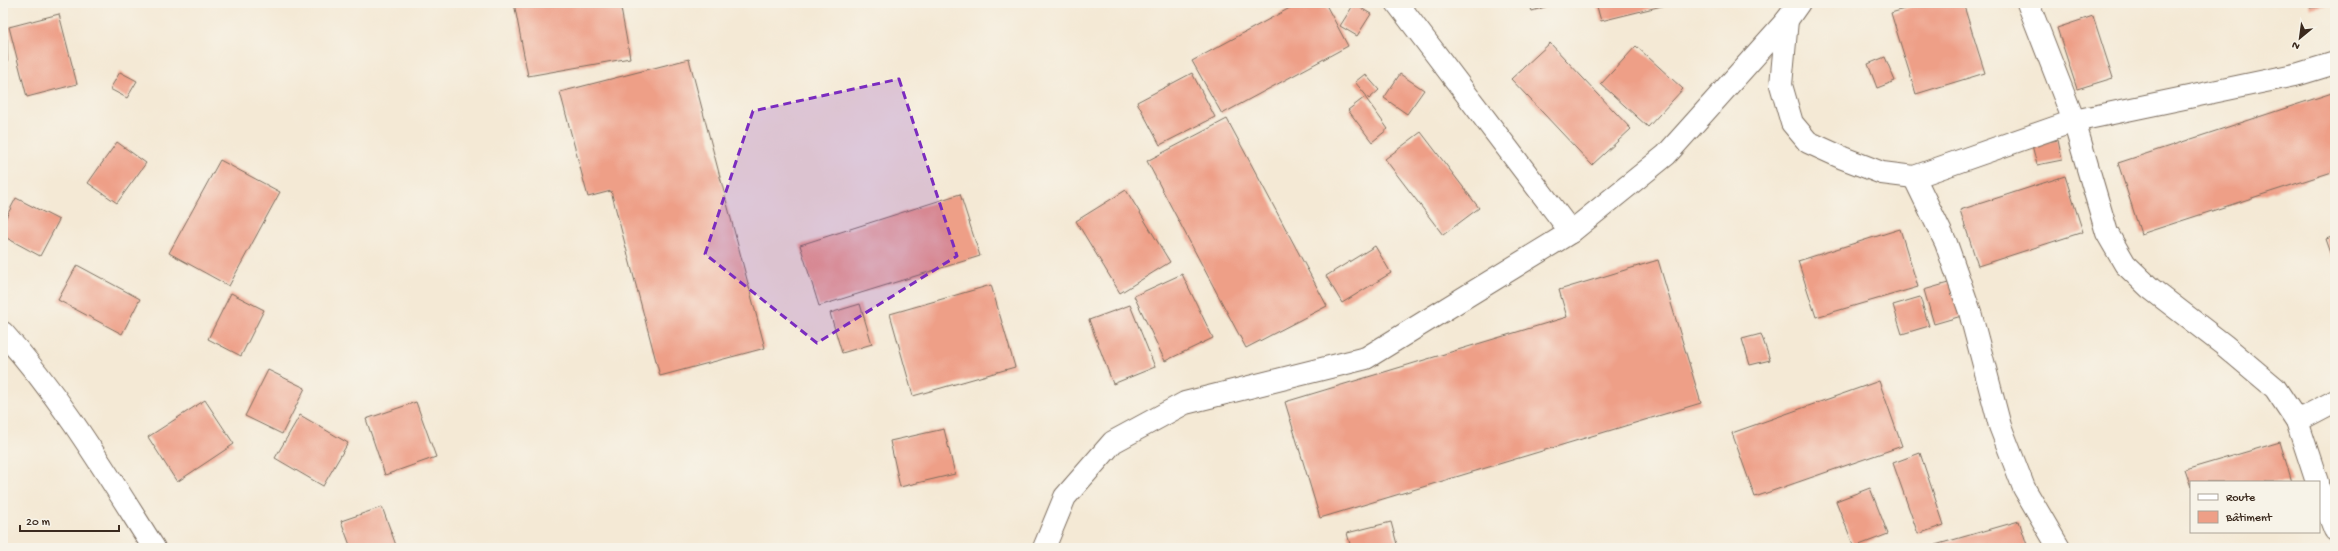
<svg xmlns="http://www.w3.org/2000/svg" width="2338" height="551" font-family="'Gochi Hand',sans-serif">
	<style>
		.building { fill: #ee9f87 }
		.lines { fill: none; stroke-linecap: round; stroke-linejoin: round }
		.minor-casing { stroke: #7c6d5e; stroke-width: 24 }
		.tertiary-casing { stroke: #7c6d5e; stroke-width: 24 }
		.minor { stroke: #fff; stroke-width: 22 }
		.tertiary { stroke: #fff; stroke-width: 22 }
		.marked { fill: #7b2cbf; fill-opacity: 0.2; stroke: #7b2cbf; stroke-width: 3; stroke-dasharray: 8 5; stroke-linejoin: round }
	</style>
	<rect width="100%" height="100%" fill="#f7f3e8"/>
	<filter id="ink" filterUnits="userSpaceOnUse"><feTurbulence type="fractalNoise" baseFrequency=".025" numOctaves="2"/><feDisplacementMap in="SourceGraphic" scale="8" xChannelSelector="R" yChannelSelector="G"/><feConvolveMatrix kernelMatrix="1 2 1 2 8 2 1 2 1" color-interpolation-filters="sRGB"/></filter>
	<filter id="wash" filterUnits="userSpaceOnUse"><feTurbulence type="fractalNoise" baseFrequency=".012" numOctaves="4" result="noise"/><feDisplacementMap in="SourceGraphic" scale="16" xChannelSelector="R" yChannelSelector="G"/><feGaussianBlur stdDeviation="0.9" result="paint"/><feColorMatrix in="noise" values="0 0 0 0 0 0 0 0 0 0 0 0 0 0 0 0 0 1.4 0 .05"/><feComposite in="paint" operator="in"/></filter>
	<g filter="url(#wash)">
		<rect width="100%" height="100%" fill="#f4e9d5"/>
		<g id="blocks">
			<g class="building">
				<path d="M514,3H620L630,58L528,76Z"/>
				<path d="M1299,3H1325L1348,46L1222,114L1192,61Z"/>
				<path d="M1529,3H1558L1532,11Z"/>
				<path d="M1596,3H1670V4L1601,21Z"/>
				<path d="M1924,3H1963L1985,73L1916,94L1891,13Z"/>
				<path d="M2309,3H2335V4L2310,8Z"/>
				<path d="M1354,4L1371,14L1357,36L1340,26Z"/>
				<path d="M59,14L77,84L27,97L9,27Z"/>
				<path d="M2093,16L2113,78L2077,89L2057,28Z"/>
				<path d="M3,39H7L8,90H3Z"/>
				<path d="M1550,43L1631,129L1592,165L1511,79Z"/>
				<path d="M1636,46L1683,89L1648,127L1601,84Z"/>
				<path d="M1885,57L1895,81L1877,88L1868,64Z"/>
				<path d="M689,59L765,348L660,376L611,191L588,197L560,92Z"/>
				<path d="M120,72L137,81L127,98L110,89Z"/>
				<path d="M1192,73L1215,117L1160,145L1137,102Z"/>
				<path d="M1365,74L1379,90L1369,99L1355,82Z"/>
				<path d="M1400,74L1424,90L1407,114L1384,98Z"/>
				<path d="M2335,92V171L2141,234L2118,163Z"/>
				<path d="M1365,97L1388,129L1372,142L1348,110Z"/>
				<path d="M1227,119L1327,306L1246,348L1147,161Z"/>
				<path d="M1421,132L1479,208L1443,235L1385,159Z"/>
				<path d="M2058,140L2062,160L2037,165L2032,145Z"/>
				<path d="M117,142L146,163L117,203L88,183Z"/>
				<path d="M220,160L280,192L229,286L169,253Z"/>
				<path d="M2065,176L2083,232L1978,266L1960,210Z"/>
				<path d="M1126,190L1170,262L1120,293L1076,221Z"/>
				<path d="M960,194L980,256L819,306L800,245Z"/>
				<path d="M16,198L59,220L40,256L3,236V223Z"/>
				<path d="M1900,229L1918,287L1816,317L1798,261Z"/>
				<path d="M2335,236V255L2332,256L2326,239Z"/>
				<path d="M1375,246L1391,273L1342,303L1326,276Z"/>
				<path d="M1658,260L1701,403L1320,518L1285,402L1567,317L1559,290Z"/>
				<path d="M77,265L140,299L122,334L58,300Z"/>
				<path d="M1182,274L1213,338L1165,361L1134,296Z"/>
				<path d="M1955,281L1965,315L1934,324L1924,290Z"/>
				<path d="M991,285L1015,367L913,396L890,314Z"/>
				<path d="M231,293L264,310L241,356L208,339Z"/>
				<path d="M1920,297L1929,326L1902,334L1893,305Z"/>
				<path d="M860,304L872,344L842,353L830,313Z"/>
				<path d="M1130,305L1155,367L1113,384L1089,320Z"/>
				<path d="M1761,334L1770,360L1750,365L1742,339Z"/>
				<path d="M268,370L305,388L282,434L245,416Z"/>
				<path d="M1879,381L1902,446L1755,497L1732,433Z"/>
				<path d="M205,400L234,444L177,482L148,437Z"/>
				<path d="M416,402L436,457L385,475L366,419Z"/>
				<path d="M300,415L348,443L323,486L275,458Z"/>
				<path d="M944,429L955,474L900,487L890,441Z"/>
				<path d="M2280,442L2292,482H2191V487L2185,470Z"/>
				<path d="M1920,453L1944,525L1918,534L1893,463Z"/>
				<path d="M1870,488L1888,534L1854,547L1836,501Z"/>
				<path d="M382,507L397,548H351L341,521Z"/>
				<path d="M2019,521L2028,548H1936L1935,545Z"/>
				<path d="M1391,522L1398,548H1351L1347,533Z"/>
			</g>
		</g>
	</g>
	<g filter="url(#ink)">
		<use href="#blocks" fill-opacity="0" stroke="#7c6d5e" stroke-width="1"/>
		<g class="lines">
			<g class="minor-casing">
				<g id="minor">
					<path d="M1397,3L1571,232"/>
					<path d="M2028,3L2074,121L2107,233L2125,264L2150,288L2224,345L2275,388L2297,421L2317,482"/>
					<path d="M1787,20L1781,85L1792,123L1808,142L1843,158L1882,173L1914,177L2074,121L2299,74L2335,63"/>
					<path d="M1914,177L1946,243L1970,312L2000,426L2024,488L2059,548"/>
					<path d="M3,333C62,398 107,474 154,548"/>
					<path d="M2297,421L2335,401"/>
					<path d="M2319,489L2335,530"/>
				</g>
			</g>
			<g class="tertiary-casing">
				<path id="tertiary" d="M1044,548L1065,497L1113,442L1185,403L1366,358L1571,232L1666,155L1787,20L1799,3"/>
			</g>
			<use href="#minor" class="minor"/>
			<use href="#tertiary" class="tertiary"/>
		</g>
	</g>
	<path class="marked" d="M899,79L957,256L817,343L705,254L753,111Z"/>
	<rect width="2338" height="551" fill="none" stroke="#f7f3e8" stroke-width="16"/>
	<rect x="2190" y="481" width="130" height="52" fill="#f7f3e8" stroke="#aca397"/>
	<rect x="2198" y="494" width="20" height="6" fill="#ffffff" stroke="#aca397"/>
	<text x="2226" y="501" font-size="12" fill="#3b2a1e">Route</text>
	<rect x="2198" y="511" width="20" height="12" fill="#ee9f87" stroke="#aca397"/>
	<text x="2226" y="521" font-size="12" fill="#3b2a1e">Bâtiment</text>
	<g transform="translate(2300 38) rotate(209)" stroke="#f7f3e8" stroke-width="3" paint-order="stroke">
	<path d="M0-3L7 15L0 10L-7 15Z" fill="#3b2a1e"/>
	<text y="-6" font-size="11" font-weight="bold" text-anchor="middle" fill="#3b2a1e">N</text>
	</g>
	<path d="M20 525v6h99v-6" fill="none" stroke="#3b2a1e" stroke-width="2"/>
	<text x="26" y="525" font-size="12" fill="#3b2a1e" stroke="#f7f3e8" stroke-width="3" paint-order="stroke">20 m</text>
</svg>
